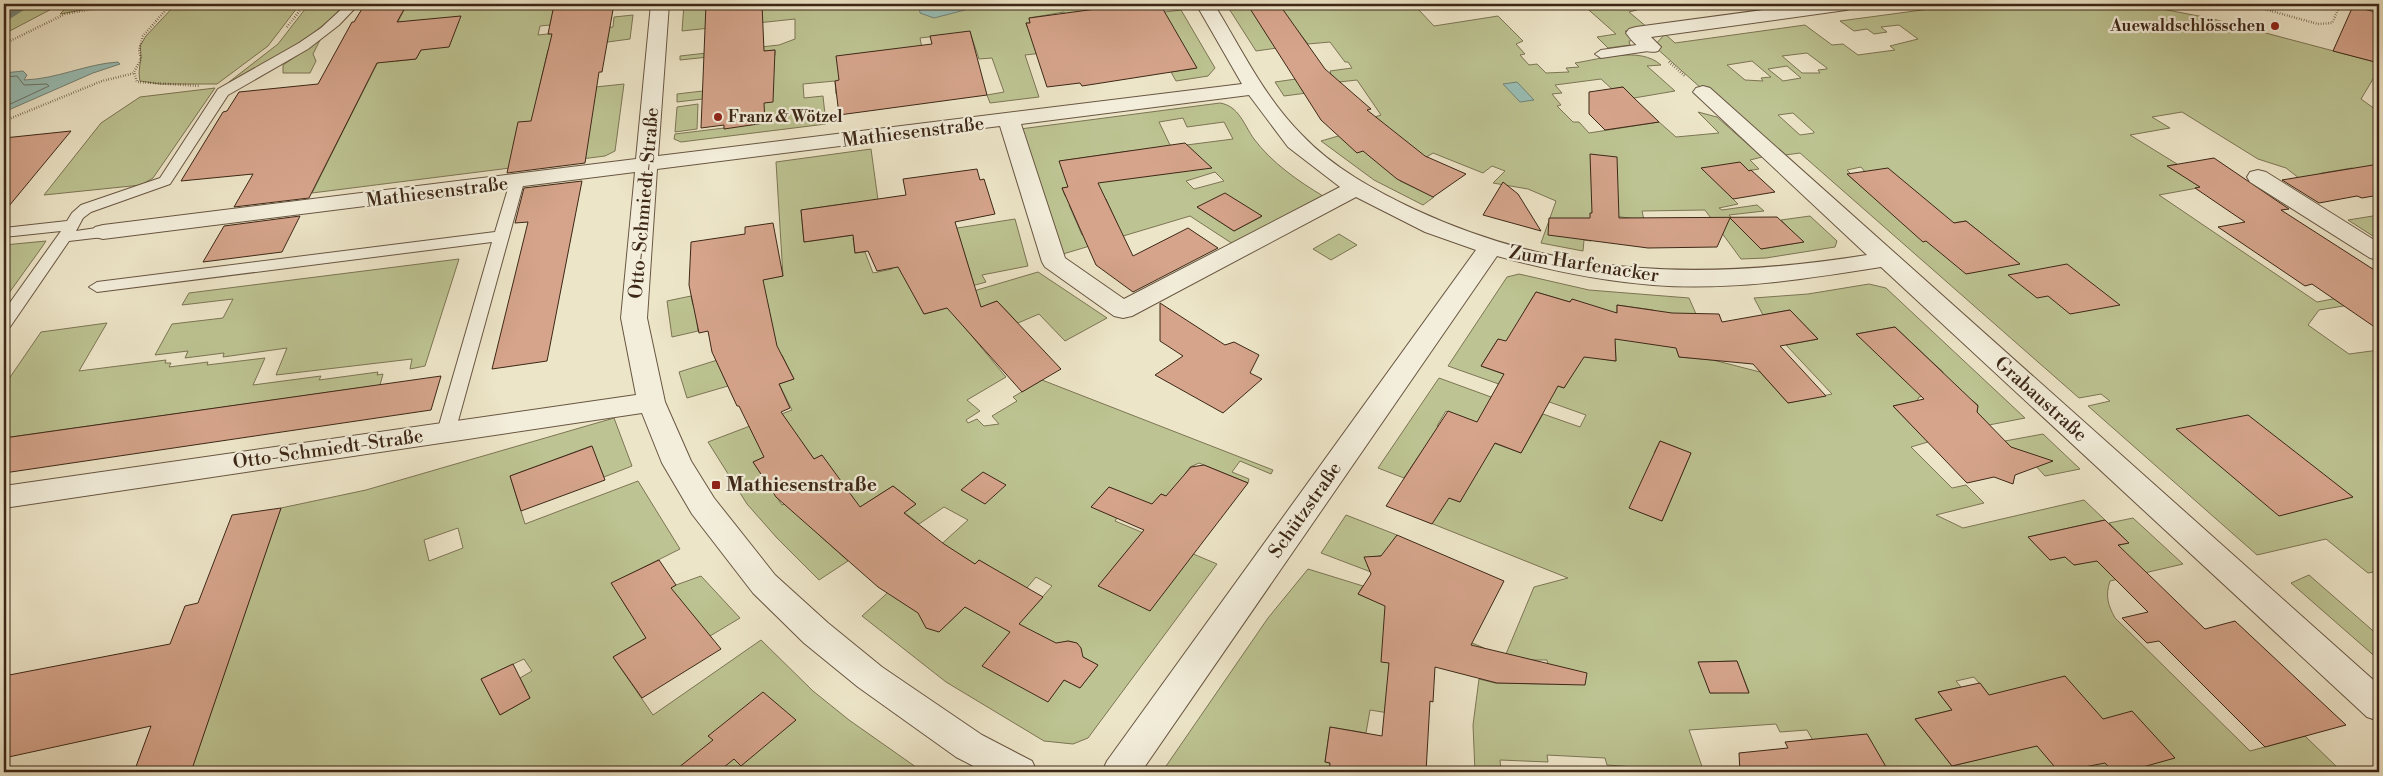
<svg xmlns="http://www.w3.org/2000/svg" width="2383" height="776" font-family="'Libre Bodoni',serif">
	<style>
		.green { fill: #bdc392; stroke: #7c7554; fill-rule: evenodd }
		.water { fill: #99bfb7; stroke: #748277 }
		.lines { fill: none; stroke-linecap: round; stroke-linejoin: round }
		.shore { stroke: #6a7366; stroke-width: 1 }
		.stream { stroke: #748277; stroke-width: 8 }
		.building { fill: #d5a48b; stroke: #3c2716 }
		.lane-casing { stroke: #685642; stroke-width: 2 }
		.street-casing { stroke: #685642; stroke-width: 2 }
		.path { stroke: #3c2716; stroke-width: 2.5; stroke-dasharray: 0.5 2; stroke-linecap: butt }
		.lane { fill: #f3eedb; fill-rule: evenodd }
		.street { fill: #f3eedb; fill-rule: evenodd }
		.poi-dot { fill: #8f2418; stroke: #f3eedb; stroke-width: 2 }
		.labels { text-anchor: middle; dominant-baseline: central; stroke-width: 4.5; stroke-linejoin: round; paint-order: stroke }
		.far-poi-label { font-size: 16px; font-weight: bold; fill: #3c2716; stroke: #f3eedb; text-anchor: end }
		.street-label { font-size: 19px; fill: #3c2716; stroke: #f3eedb }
		.poi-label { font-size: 19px; font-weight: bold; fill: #3c2716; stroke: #f3eedb; text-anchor: start }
	</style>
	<rect width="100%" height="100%" fill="#ede5c8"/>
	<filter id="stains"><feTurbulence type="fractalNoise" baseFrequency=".004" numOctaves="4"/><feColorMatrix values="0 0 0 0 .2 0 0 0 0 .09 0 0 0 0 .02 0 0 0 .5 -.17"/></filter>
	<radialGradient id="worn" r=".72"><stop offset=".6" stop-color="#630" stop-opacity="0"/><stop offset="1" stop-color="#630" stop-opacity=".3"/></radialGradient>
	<g class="green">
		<path d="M4,4H61L4,34Z"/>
		<path d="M70,4H115L60,14Z"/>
		<path d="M176,4H300L268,46L217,84H160L140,81C137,67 143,62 140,46L146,36Z"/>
		<path d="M309,4H345C317,37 272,58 236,81L229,82L278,44Z"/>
		<path d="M407,4H555L550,25L540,26L538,35L613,27L614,17L633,15L630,39L548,50L538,93L624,84L615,151L605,156L312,193ZM414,21L421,50L416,59L396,61Z"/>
		<path d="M684,4H1090L1095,14L1065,15L1064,12L1029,18L1030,23H1026L1027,27H1032L1060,51L1025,55L1039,97L990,103L987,95L1004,92L992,58L979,59L970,32L920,38L926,69L859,91L836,94L835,81L803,84L804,98L823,96L826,124L681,142L674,139L675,134L765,123L754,93L677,102V94L754,85L775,55V50L680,60V56L779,45L795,39V19L682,31Z"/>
		<path d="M1226,4H1445L1417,8L1434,26L1498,16L1523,41L1516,44L1525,54L1520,55L1529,65L1537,64L1546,73L1569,72L1566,68L1579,67L1575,63C1601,59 1640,46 1661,65L1647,66L1675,91L1634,98L1623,87L1612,89L1601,79L1555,85L1562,93L1552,94L1561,105L1557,106L1573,122H1579L1589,133L1659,122L1676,137L1719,133L1698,112L1717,117L1762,157L1750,160L1759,169L1733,173L1702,168L1738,204L1719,208L1722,210L1757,205L1764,211L1729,215L1761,249L1803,242L1781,220L1810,216L1837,241L1835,247L1766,258L1741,259L1705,210L1642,211L1644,220L1591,213V241L1584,240L1583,251L1541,243L1556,201L1528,189L1493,183L1505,171L1492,166L1483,173L1433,153L1417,163L1423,166L1400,181L1434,197L1423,205L1374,180L1321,141L1383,123L1375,117L1381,115L1357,80L1303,86L1307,93L1284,96L1275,82L1331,74L1330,71L1352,68L1348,62H1345L1330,42L1308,44L1297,30L1277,48L1256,51Z"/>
		<path d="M1582,4H1630L1637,10L1629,12L1648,28L1625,31L1634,40L1629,41L1630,45L1608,48L1597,37L1616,34Z"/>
		<path d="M1967,4H2136L2209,18L2379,63V69L2361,99L2379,112V180L2374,181L2352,168L2322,173L2304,182L2286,168L2258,159L2182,112L2152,117L2170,128L2130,135L2177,164L2168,166L2180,174L2200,171L2225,183L2159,195L2317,302L2379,290V301L2373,304L2368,302L2319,310L2308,325L2349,354L2379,350V571L2368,573L2326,539L2257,555L2088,406L2110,401L2101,394L2079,398L1800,153L1785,155L1709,87L1701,88L1654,46L1665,34L1675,43L1805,25L1832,45L1843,44L1858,55L1895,50L1890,46L1918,39L1899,25L1881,27L1887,32L1874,34L1867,29L1854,31L1840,21ZM1807,53L1827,68V69L1818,70L1820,73H1802L1782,56ZM1752,61L1771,77L1761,78L1763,81L1745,80L1727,65ZM1787,66L1801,78L1783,81L1768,69ZM1793,113L1814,132V133L1800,135L1778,115ZM1861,167L1883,194L1871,195L1848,175L1851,174L1847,170ZM1966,221L1981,233L1923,241L1953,223Z"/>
		<path d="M1181,10L1215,68L1208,76L1176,81L1171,72L1196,68L1108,19Z"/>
		<path d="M320,40L313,54L316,61L310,73H283V65Z"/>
		<path d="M215,88L153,178L141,185L44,195L101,123L140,97Z"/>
		<path d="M1220,103C1239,106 1244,125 1254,139C1272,163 1298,181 1323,196L1233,244L1190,216L1063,254L1020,129ZM1183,118L1187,127L1224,122L1233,139L1171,147L1159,122ZM1130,151L1135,161L1066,179L1060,161ZM1215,172L1224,181L1194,189L1186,181ZM1089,184L1092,192L1065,196L1062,188ZM1106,199L1119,228L1082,235L1069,205ZM1197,207L1261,216V217L1234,231Z"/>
		<path d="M698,104L697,129L675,132L677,107Z"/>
		<path d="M871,149L881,222L919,234L1015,219L1028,266L982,275L986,282L947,293L915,297L924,314L954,306L950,298L1038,272L1107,318L1065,341L1039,314L1018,323L997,301L956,317L1006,377L967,400L980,411L966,420L968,423L977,419L984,426L999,424L992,416L1017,401L1013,397L1042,380L1273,470L1271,474L1240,461L1232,472L1249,479L1248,483L1199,463L1190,467L1185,474L1186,478L1170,498L1161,494L1148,510L1134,497L1109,487L1092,507L1117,518L1115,521L1217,564L1088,738L1073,744L1044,741L946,682L862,616L968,520L944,507L919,524L904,512L916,504L893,486L818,534L848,561L819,580L777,538L747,504L708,442L792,410L779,384L794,379L782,355L767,360L719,366L728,386L687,398L679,372L759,347L761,280L783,276L776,162ZM850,203L855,235L804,242L801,210ZM957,230L971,275L931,283ZM883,234L892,269L873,273L865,252L855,253L853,238ZM801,441L814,459L822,455L828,483L782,505L753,462ZM1131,546L1144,552L1105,578ZM957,553L975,564L979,560L989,566L971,610L965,607L940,631L929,629L925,617L902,602ZM1036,577L1052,586L1030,611L1014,603ZM1068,641C1077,642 1082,647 1081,656L1098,665L1080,688L1064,680L1048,701L1058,644Z"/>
		<path d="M2379,215V240L2348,220Z"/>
		<path d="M1339,234L1357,245L1331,260L1313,249Z"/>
		<path d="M46,241L42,247L4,300V245Z"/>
		<path d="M459,259L425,366L410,369L412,359L276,375L287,348L223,357L224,353L185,358L188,351L155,355L172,324L223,318L233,299L182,305L189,293Z"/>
		<path d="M1519,274L1589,290L1689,298L1696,314L1672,333L1679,357L1713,360L1760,372L1788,403L1832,394L1786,345L1818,339L1790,310L1763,315L1754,298L1808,294L1869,284L1886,288L2025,418L1989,425L1977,412L1978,405C1962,390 1941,393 1919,397L1917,401L1893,406L1928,442L1911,447L1952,488L1966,485L1984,503L1936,515L1963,528L2084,500L2105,520L2028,537L2050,560L2065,557L2075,565L2097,560L2089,552L2129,543L2109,523L2133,518L2183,564L2110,581C2105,596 2108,605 2115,618L2250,751L2305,736L2339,769L2326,772H1831L1807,730L1780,732L1776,724L1689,730L1704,772L1607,765L1605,758L1547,755L1548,762L1500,760L1501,772H1475L1473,725L1479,679L1495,683L1551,684L1547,660H1531L1506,654L1534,587L1568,578L1418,518L1449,498L1460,502L1471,482L1420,454L1404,478L1378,468L1439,378L1491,397L1484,425L1446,411L1437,426L1482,444L1485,440L1521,453L1543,414L1580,427L1586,415L1448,366L1507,277ZM1536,292L1570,302L1572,299L1586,304L1525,310ZM1617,305L1653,310L1617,339ZM1895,327L1943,372V373L1904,380L1857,334ZM1498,339L1523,347L1570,378L1564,388L1546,382L1542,388L1481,366ZM1615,342L1616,361L1602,359L1567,347ZM1660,441L1691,453L1662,521L1630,508L1640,485L1669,459L1654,453ZM1737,661L1749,692L1710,693L1699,662ZM1974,677L2017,729L2000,754L1952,766L1915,719L1952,710L1938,692L1961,687L1956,681Z"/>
		<path d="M691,296L693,305L703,303L697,323L698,331L672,337L667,301Z"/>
		<path d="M107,323L79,371L166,360L165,363H171L169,367L208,362L207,365L265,358L253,385L321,376L319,380L378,372L377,375L383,374L380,385L4,438V386L41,332Z"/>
		<path d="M614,418L632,466L604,477L591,446L510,476L525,524L638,481L680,549L612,583L628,610L676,585L701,576L740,618L710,636L690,612L613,657L653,715L761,640L813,691L849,720L923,772H190L281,508L366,490ZM458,528L463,548L429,561L424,540ZM524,659L532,671L520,678L530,698L500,715L481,679Z"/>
		<path d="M2043,434L2080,469L2045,476L2022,451L2013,449L2005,441Z"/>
		<path d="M1346,515L1397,535L1385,555L1373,557L1367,565L1371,572L1321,553Z"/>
		<path d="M1308,569L1363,586L1358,594L1484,648L1483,655L1389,663L1426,719L1370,710L1366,733L1330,727L1325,762L1330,763L1329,772H1162L1268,618Z"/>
		<path d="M2309,575L2379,636V660L2291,583Z"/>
	</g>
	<g class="water">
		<path d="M919,4H959L965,10L934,18L920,13Z"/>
		<path d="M118,62L120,64L93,73L4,112V73L23,71L27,75L24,80C57,79 86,64 118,62Z"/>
		<path d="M1517,82L1534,100L1520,102L1503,84Z"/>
	</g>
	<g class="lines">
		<path class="shore" d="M4,77L17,76L24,85L47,84L49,86L4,107"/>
		<path class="stream" d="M4,18L26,4"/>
	</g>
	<g class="building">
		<path d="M365,4H407L397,22L461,16L449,47L421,50L416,59L377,63L309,198L234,207L253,174L181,181L223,112L227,111L239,92L318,84L352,22H354Z"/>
		<path d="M567,4H614L602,72H599L585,163L507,173L518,122L531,121L552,34H548L554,5Z"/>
		<path d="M706,4H762L764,51L775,50L773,102L764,103L765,123L724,129V125L701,128Z"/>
		<path d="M1109,4H1160L1197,68L1082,86L1080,83L1047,87L1026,23H1030L1029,18L1111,7Z"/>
		<path d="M1247,4H1279L1325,69L1371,109L1367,110L1425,156L1466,174L1433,197L1397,179L1363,151L1357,153L1321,120Z"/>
		<path d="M2353,6L2379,13V63L2333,51Z"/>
		<path d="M970,31L987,95L839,115L835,81L839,80L836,56L932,44L930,36Z"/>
		<path d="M1623,87L1634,98L1659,122L1605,130L1589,114V92Z"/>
		<path d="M71,131L4,212V138Z"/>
		<path d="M1185,143L1212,168L1098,183L1133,256L1188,228L1218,248L1133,292L1096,265L1062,188L1068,187L1059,161Z"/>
		<path d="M1590,154L1617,157L1619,218L1777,217L1804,242L1761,249L1730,218L1717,247L1648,248L1548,235L1549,218H1590V213H1592Z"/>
		<path d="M2214,158L2289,209L2281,210L2379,273V330L2312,284L2305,286L2218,227L2245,222L2195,188L2200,187L2167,166Z"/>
		<path d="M1740,162L1749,171L1751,170L1775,192L1733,199L1701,168Z"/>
		<path d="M2379,164V195L2362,198L2357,196L2319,203L2282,180Z"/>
		<path d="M1888,168L1954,223L1966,221L2020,264L1966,274L1926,241L1923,242L1847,174Z"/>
		<path d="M977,169L980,180L984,179L995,214L955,222L981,307L997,301L1061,369L1022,392L947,308L924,314L898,267L877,271L868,251L855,253L853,235L804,242L801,210L906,195L903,179Z"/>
		<path d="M582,181L547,361L492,369L528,222L515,223L524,188Z"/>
		<path d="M1503,182L1518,194L1541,231L1483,215Z"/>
		<path d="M1225,193L1262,216L1234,231L1197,207Z"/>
		<path d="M300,216L282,252L203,262L224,226Z"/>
		<path d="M773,223L783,276L763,280L777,346L794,379L779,384L790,408L781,412L814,459L822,455L860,507L893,486L916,504L904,513L944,544L975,564L979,560L1043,597L1019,624L1056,643L1068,641L1077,643L1081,648L1083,657L1098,665L1080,688L1064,680L1048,702L982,666L1010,632L965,607L939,632L926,628L918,613L878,587L776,497L753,462L764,457L739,406H737L712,352L708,331L699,333L689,285L691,242L745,234V227Z"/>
		<path d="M2067,264L2120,305L2070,314L2048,296L2037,298L2008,275Z"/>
		<path d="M1536,292L1570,302L1572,299L1617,313V305L1672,313L1719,314L1722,322L1790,310L1818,339L1780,346L1826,396L1788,403L1753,364L1679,357L1676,348L1615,339L1616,361L1584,357L1564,388L1558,386L1521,453L1495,443L1460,502L1449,498L1432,524L1386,506L1448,411L1477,422L1504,374L1481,366L1498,339L1506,341Z"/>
		<path d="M1160,303L1225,345L1234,342L1259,355L1250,373L1262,379L1223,413L1155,375L1183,356L1160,341Z"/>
		<path d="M1895,327L1978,406L1977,412L2011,447L2053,461L2015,475L2013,484L1994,477L1967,483L1893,406L1924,399L1856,334Z"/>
		<path d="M441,376L431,410L4,473V438Z"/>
		<path d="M2248,415L2353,497L2279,516L2176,429Z"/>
		<path d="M1660,441L1691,453L1662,521L1629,508Z"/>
		<path d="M592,446L605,480L521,511L510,476Z"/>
		<path d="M1204,465L1248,483L1150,611L1098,586L1144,530L1091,507L1109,487L1152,504L1161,494L1166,496L1191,467Z"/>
		<path d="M983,472L1006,485L985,504L961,490Z"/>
		<path d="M281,508L191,772H134L151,726L4,758V676L170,644L185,606L198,603L232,515Z"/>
		<path d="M2105,520L2129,543L2118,545L2205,629L2235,621L2346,725L2265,747L2159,641L2147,643L2122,618L2148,612L2097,561L2074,565L2065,557L2050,560L2028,537Z"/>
		<path d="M1397,535L1504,581L1471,645L1587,673L1585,685L1497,683L1435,667L1433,702L1430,701L1426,772H1329L1330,763L1325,762L1330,727L1382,736L1389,663L1381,662L1385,606L1358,594L1371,574L1364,557L1381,556Z"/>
		<path d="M659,560L676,585L671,588L721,649L642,698L613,657L646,638L611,583Z"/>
		<path d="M1737,661L1749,693H1710L1698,662Z"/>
		<path d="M513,664L530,698L500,715L481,679Z"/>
		<path d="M2065,676L2103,719L2132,711L2175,758L2125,772H2113L2105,763L2059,772L2037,746L1952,766L1915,719L1952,710L1938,692L1980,683L1989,695Z"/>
		<path d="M763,692L796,720L741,766L734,759L718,772H673L713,740L708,736Z"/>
		<path d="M1867,734L1889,772H1740L1739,753L1788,748L1785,742Z"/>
	</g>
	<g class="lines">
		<g class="lane-casing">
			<g id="lane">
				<path d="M347,4H359L339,25L308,49L228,95L170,184L91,212L83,218L76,231L103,227L111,232L103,237L69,241L10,327L4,328V311L61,231L4,237V228L67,221L72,213L81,205L160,178L218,89L299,43L321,28Z"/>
				<path d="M1651,43L1655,44L1657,47L1655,50L1601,58L1595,54L1601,50Z"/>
				<path d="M517,178L524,182L455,432L452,436L446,438L440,436L437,432L492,242L97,292L89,287L97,282L495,232L510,182Z"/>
			</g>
		</g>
		<g class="street-casing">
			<g id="street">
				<path d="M651,4H669L658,156L1242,84L1196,4H1214C1242,50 1264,97 1302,135C1333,168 1376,191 1416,210C1565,279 1708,280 1867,255L1693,92L1696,88L1703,86L1710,88L2379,685V721L2367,717L1881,267C1806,279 1729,291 1653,285C1600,281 1548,270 1497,256L1141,772H1102L1107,761L1476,250L1425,232L1356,197L1132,316L1123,318L1114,316L1045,267L1042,262L1000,126L657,169L647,318L665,402L691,461L714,498L775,575L828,623L882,667L982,735L1032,761L1037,772H985L956,757L858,687L804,643L753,593L692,514L662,463L642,413L4,508V486L636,395L621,318L635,172L103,239L95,237L91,232L95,227L103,225L636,159ZM1249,95L1288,147L1340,187L1124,299L1065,258L1021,124Z"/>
				<path d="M1807,4H1855L1853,8L1846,10L1651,37L1661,47L1658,51C1644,55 1634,44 1626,33L1629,29L1636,27Z"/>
				<path d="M2258,170L2266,172L2379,243V260L2370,258L2250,182L2247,177L2250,172Z"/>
			</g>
		</g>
		<g class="path">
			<path d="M171,4L143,36L139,50L141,59L134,72L137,82L200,86"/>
			<path d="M2246,4L2318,24L2332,23L2339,8L2337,4"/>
			<path d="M287,27L305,4"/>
			<path d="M4,44L65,14L120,4"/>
			<path d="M1669,62L1685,76"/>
			<path d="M4,121L102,81L135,73"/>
		</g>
		<use href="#lane" class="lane"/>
		<use href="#street" class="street"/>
	</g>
	<g class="poi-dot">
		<circle cx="2275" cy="26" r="5"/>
		<circle cx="718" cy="117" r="5"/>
		<rect x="711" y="480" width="10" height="10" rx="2.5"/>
	</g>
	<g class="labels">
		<g class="far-poi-label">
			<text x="2265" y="26">Auewaldschlösschen</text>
			<text x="728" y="117" text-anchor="start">Franz &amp; Wötzel</text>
		</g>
		<g class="street-label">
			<text transform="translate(913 132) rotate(-7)">Mathiesenstraße</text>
			<text transform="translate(437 192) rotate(-7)">Mathiesenstraße</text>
			<text transform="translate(644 203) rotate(-85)">Otto-Schmiedt-Straße</text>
			<text transform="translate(1584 264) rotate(9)">Zum Harfenacker</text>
			<text transform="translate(2041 399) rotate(42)">Grabaustraße</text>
			<text transform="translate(328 449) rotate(-8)">Otto-Schmiedt-Straße</text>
			<text transform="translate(1305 510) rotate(-55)">Schützstraße</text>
		</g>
		<g class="poi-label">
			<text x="726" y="485">Mathiesenstraße</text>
		</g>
	</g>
	<rect width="2383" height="776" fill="none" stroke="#ede5c8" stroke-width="20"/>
	<rect x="5" y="5" width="2373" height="766" fill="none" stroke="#3c2716" stroke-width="2.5"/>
	<rect x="10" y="10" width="2363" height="756" fill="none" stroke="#3c2716"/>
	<rect width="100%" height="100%" filter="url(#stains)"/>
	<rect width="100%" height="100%" fill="url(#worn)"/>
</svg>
